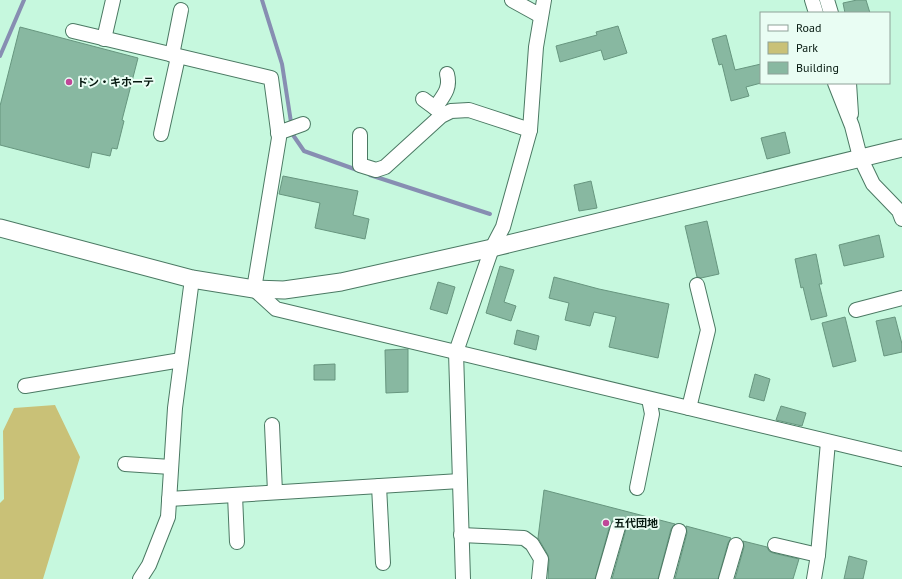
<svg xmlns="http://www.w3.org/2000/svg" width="902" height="579" font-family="'PT Sans','Noto Sans JP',sans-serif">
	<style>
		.green { fill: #c9c177 }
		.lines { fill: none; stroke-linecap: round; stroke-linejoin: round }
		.stream { stroke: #878eb2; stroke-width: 4 }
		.building { fill: #88b8a1; stroke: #67967f }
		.minor-casing { stroke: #4b7963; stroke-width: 16 }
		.tertiary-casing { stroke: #4b7963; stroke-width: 19 }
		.minor { stroke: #fff; stroke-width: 14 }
		.tertiary { stroke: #fff; stroke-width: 17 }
		.poi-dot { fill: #c04698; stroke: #e9fdf3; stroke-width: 1.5 }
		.labels { text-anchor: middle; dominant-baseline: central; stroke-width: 4; stroke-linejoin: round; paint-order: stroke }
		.poi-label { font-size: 11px; font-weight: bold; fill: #05180f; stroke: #e9fdf3; text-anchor: start }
	</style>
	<rect width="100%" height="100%" fill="#c6f8de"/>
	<path class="green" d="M55,405L80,457L43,579H0V503L4,499L3,431L14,408Z"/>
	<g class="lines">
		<g class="stream">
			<path d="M262,0L282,64L293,135L304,151L360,171"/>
			<path d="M0,56L24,0"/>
			<path d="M370,175L490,214"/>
		</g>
	</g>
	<g class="building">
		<path d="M857,0H866L870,13H845L843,3Z"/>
		<path d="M618,26L627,53L604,60L601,50L560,62L556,46L597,35L596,32Z"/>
		<path d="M20,27L138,58L122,120L124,121L117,149L112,148L110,156L92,152L89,168L0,145V106Z"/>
		<path d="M726,35L735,70L761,64V83L746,87L749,96L731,101L722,64L719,65L712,39Z"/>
		<path d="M785,132L790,153L767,159L761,138Z"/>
		<path d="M283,176L358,191L353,215L369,219L365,239L315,228L320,203L279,194Z"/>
		<path d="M591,181L597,208L579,211L574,185Z"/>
		<path d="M707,221L719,274L701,278L697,277L685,226Z"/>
		<path d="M879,235L884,257L844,266L839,245Z"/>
		<path d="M816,254L822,284H819L827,316L811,320L803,287L801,288L795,259Z"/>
		<path d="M500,266L514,270L504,302L516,306L511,321L486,313Z"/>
		<path d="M554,277L599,289L669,304L658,358L609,347L616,317L594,312L590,326L565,320L569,303L549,298Z"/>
		<path d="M438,282L455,287L447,314L430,309Z"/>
		<path d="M845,317L856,361L833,367L822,323Z"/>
		<path d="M895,317L902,344V352L884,356L876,321Z"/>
		<path d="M517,330L539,336L536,350L514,344Z"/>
		<path d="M408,349V392L386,393L385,350Z"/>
		<path d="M335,364V380H314V365Z"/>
		<path d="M755,374L770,379L764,401L749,397Z"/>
		<path d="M781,406L806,413L802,426L776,420Z"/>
		<path d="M544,490L675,524L671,529L658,579H612L626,529L624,521L621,519H616L612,521L610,525L595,579H548L549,560L548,555L538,538Z"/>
		<path d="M686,526L731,538L728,543L718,579H675L687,533Z"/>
		<path d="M743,541L767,547L769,551L773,553L799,559L793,579H735L744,547Z"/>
		<path d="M849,556L867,561L863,579H844Z"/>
	</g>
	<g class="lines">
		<g class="minor-casing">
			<g id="minor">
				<path d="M512,0L541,16"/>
				<path d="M812,0L816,13"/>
				<path d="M827,0L831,13"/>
				<path d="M73,31L271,78L279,138L254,289L276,309L902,459"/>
				<path d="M104,39L113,0"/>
				<path d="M172,55L181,10"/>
				<path d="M835,83L852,126L860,157L873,184L899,211L902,219"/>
				<path d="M849,83L851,114"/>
				<path d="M423,99L442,113"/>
				<path d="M435,108C443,96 451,89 447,74"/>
				<path d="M278,133L303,124"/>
				<path d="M161,134L178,57"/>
				<path d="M360,135V165L376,170L385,167L441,116L451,111L469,110L530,130"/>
				<path d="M856,310L902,298"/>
				<path d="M25,386L181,360"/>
				<path d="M689,408L708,330L697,285"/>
				<path d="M272,425L275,492"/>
				<path d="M125,464L171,467"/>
				<path d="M379,486L383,563"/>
				<path d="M637,488L652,414L649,399"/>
				<path d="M235,495L237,542"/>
				<path d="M169,499L460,481"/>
				<path d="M461,535L524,538L532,544L541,559L539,579"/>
				<path d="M775,545L818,555"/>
				<path d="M140,579L149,565L168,517L175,408L192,279"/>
				<path d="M463,579L456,352L492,248L503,227L530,130L536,47L544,0"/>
				<path d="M603,579L618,527"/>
				<path d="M666,579L679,531"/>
				<path d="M726,579L736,545"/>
				<path d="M814,579L818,555L828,442"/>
			</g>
		</g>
		<g class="tertiary-casing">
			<path id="tertiary" d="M0,228L192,279L254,289L284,290L341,282L492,248L902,148"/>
		</g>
		<use href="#minor" class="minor"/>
		<use href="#tertiary" class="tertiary"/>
	</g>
	<g class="poi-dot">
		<circle cx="69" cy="82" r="4"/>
		<circle cx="606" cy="523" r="4"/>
	</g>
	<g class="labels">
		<g class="poi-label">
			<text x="77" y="82">ドン・キホーテ</text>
			<text x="614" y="523">五代団地</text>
		</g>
	</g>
	<rect x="760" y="12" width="130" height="72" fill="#e9fdf3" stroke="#8ea198"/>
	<rect x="768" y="25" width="20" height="6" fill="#ffffff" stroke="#8ea198"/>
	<text x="796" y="32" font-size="12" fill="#05180f">Road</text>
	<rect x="768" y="42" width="20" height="12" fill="#c9c177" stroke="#8ea198"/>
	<text x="796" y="52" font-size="12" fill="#05180f">Park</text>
	<rect x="768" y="62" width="20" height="12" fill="#88b8a1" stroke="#8ea198"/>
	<text x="796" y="72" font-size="12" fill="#05180f">Building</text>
</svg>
